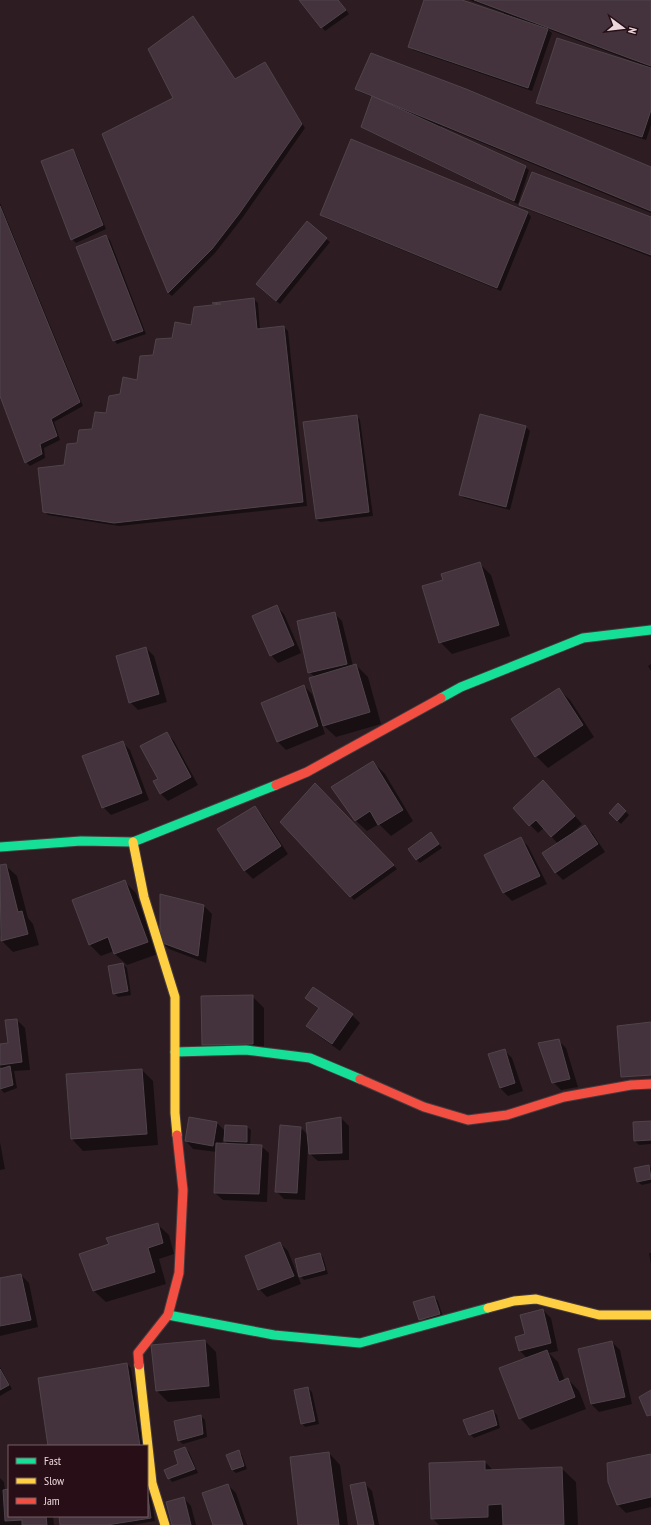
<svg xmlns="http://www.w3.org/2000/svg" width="651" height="1525" font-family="'PT Sans Narrow',sans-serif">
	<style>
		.shadow { fill: #0007; fill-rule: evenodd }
		.building { fill: #44333d; stroke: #4f444a }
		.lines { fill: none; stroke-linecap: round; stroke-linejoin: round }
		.fast-casing { stroke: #473a3d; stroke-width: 11 }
		.slow-casing { stroke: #473a3d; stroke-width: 11 }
		.jam-casing { stroke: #473a3d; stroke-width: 11 }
		.fast { stroke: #16e098; stroke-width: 9 }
		.slow { stroke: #ffcf43; stroke-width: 9 }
		.jam { stroke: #f24e42; stroke-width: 9 }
	</style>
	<rect width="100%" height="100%" fill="#2d1d22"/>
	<g class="shadow">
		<path d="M300,0H338L349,14L325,31Z"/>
		<path d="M425,0H460L504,15V13L469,0H651V125L646,140L541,106L537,102L648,68V67L547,29L552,33L532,91L413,50L409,46Z"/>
		<path d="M193,17L236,80L265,63L268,67L305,128L243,217L215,253L172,296L168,293L175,99Z"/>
		<path d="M357,89L651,168V213L441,126L440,127L525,167L529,170L518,204L366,130L362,127L372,97L360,92Z"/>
		<path d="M352,140L528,213L531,217L501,291L325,218L321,215Z"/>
		<path d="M72,150L76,154L106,229L76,243L72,239Z"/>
		<path d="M0,203L83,406L54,422L60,440L44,448L45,458L30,466L26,462L0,393Z"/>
		<path d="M521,205L651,218V257L524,208Z"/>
		<path d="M308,223L330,242L280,304L261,288Z"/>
		<path d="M106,236L110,240L146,334L117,344L114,340Z"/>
		<path d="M254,299L258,303L260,330L284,327L288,331L307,506L119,526L48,515L44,511L65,465L78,444L107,415L121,395L138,381L154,356L173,339L219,305L217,303Z"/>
		<path d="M357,416L360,420L373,516L320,522L316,519Z"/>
		<path d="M480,416L526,427L530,431L510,510L464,498L460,495Z"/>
		<path d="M479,563L491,575L510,636L452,654L440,642L445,581Z"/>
		<path d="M276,606L284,614L301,653L278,663L271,655Z"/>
		<path d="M334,613L342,621L353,666L356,665L368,677L381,724L336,737L323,725L315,677L309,672Z"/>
		<path d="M146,648L154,656L167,702L138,710L130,702Z"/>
		<path d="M651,664V671L648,666Z"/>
		<path d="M304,686L312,694L325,734L286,750L278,742L262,703Z"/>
		<path d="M558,689L570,700L594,737L548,768L536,756L512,719Z"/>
		<path d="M166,733L174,741L198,785L168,801L160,793Z"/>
		<path d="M122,742L130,750L149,800L111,815L103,807Z"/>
		<path d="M373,762L385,774L413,821L391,836L379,824L367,831L355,820Z"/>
		<path d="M315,784L397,869L354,900L281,822Z"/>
		<path d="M551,789L582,824L573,832L574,833L585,826L593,834L605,852L563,880L555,872L558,844L544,828L538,833L514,808Z"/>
		<path d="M618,804L629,815L621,824L610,813Z"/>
		<path d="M255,808L263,816L288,854L253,879L245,871L219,830Z"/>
		<path d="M431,834L442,848L420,863L416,859Z"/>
		<path d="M521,839L528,846L547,884L512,901L504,893L486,856Z"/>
		<path d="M5,865L17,876L28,918L33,924L39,945L13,952L2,941L0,935V866Z"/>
		<path d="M124,881L136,893L158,954L127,965L115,954L114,951L101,956L89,944Z"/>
		<path d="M204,906L212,914L206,963L169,949L161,941Z"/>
		<path d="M123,964L127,968L131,995L118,997L114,993Z"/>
		<path d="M252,996L264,1008V1055L215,1056Z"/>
		<path d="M307,998L352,1015L360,1023L340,1051L316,1034L308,1026L319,1009Z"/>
		<path d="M17,1020L25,1028L30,1070L14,1071L17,1088L4,1093L0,1088V1070L3,1069L0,1066V1045L9,1044Z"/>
		<path d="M558,1040L566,1048L578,1087L561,1090L553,1082Z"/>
		<path d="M504,1050L512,1058L523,1091L508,1096L500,1088Z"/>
		<path d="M142,1070L153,1081L158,1145L83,1151L72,1139L67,1075Z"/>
		<path d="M341,1118L349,1126V1160L318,1161L310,1154L309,1146H308L305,1200L284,1199L276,1191L301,1128L308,1135Z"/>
		<path d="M651,1122V1144L639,1145L635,1141L634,1123Z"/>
		<path d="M217,1123L225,1131L247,1127L251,1130L250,1145L261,1146L269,1153L267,1202L223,1200L215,1193L217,1152L193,1149L186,1141ZM224,1136H225V1141L228,1144H222Z"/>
		<path d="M0,1142L5,1169L0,1170Z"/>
		<path d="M649,1166L651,1168V1183L642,1185L638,1182Z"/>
		<path d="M157,1224L169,1235L174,1254L159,1259L166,1284L106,1302L94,1291L111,1245Z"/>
		<path d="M280,1243L288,1251L301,1284L267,1297L259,1289Z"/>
		<path d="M649,1253H651V1265Z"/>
		<path d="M320,1254L323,1257L328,1274L304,1280L300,1276Z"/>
		<path d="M21,1275L29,1283L38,1327L0,1336V1280Z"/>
		<path d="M434,1297L438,1301L443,1317L423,1323Z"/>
		<path d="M543,1310L551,1318L558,1351L549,1353L558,1362L565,1381L568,1379L579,1391L586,1409L531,1430L520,1418L527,1358L520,1351L527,1335Z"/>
		<path d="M205,1341L216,1352L220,1398L168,1402L157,1391Z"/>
		<path d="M612,1342L620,1350L632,1404L599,1412L591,1404Z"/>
		<path d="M127,1364L131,1368L143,1446H49Z"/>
		<path d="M0,1367L12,1389L0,1396Z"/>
		<path d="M308,1388L312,1392L319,1424L305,1427L302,1423Z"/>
		<path d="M493,1411L497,1415L500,1428L474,1438L470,1434Z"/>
		<path d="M201,1416L205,1420L207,1437L183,1444L179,1441Z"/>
		<path d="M185,1448L189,1452L198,1473L172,1482L169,1478L179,1464Z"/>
		<path d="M239,1451L242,1455L247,1469L236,1473L232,1470Z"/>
		<path d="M329,1453L340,1465L348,1525H299Z"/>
		<path d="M651,1455V1507L626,1513L618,1505Z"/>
		<path d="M485,1462L493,1470L561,1468L576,1482L578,1525H439L432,1518Z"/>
		<path d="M147,1472L155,1521L132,1525H61L60,1516H147Z"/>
		<path d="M0,1478L4,1482L5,1491L9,1490V1516H53L54,1525H0Z"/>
		<path d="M364,1483L372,1491L379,1525H359Z"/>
		<path d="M228,1485L236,1493L247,1525H214Z"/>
		<path d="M184,1498L191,1506L196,1525H173Z"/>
	</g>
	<g class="building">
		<path d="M299,0H338L346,10L321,28Z"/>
		<path d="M424,0H462L548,29L528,88L408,47Z"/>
		<path d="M474,0H651V66L629,58Z"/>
		<path d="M193,16L235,79L265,62L302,124L239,214L212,249L168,293L102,134L173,98L148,49Z"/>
		<path d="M557,38L651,68V110L642,137L536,103Z"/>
		<path d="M371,53L466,89L651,167V211L355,89Z"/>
		<path d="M372,96L526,166L514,201L361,127Z"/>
		<path d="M351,139L528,212L497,288L320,215Z"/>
		<path d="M73,149L103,225L71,240L41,161Z"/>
		<path d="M532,172L651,217V255L519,205Z"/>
		<path d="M0,206L80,402L51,419L57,436L40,444L42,454L25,463L0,396Z"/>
		<path d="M307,221L327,238L276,301L256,284Z"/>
		<path d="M106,235L143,331L113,341L76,247Z"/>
		<path d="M254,298L257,329L284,326L303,502L114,523L43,512L38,468L64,465L67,444L77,443L79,430L92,429L95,412L106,413L109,396L120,394L123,377L137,380L140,356L153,355L156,339L172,338L175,322L191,325L194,307L221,304L212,303Z"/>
		<path d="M480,414L526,426L506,507L459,495Z"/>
		<path d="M357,415L369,512L316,519L303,422Z"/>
		<path d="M480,562L499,625L439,643L422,586L443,580L441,574Z"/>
		<path d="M277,605L294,645L270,656L252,616Z"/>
		<path d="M335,612L347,664L308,673L297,621Z"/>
		<path d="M146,647L159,694L129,703L116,656Z"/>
		<path d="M356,664L370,712L323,726L309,678Z"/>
		<path d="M304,685L318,726L277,742L261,703Z"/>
		<path d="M559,688L583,725L535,757L511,719Z"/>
		<path d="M167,732L191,777L160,794L153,781L158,779L140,746Z"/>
		<path d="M123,741L142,793L102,808L82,756Z"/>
		<path d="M373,761L403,810L378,825L370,811L355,821L331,787Z"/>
		<path d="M543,780L575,816L551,837L536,820L529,826L513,808Z"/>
		<path d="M315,783L394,865L350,897L280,822Z"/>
		<path d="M618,803L626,811L617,821L609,813Z"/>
		<path d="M255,806L281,846L244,871L217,829Z"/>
		<path d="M585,825L598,844L555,873L542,853Z"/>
		<path d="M431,832L439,844L416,860L408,849Z"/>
		<path d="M521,837L540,876L503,893L484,855Z"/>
		<path d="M6,864L18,912L22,911L28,934L1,941L0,865Z"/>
		<path d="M125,880L148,942L114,954L108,937L89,945L72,900Z"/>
		<path d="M160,894L204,905L198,956L160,942Z"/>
		<path d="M123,963L128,991L113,994L108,966Z"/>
		<path d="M313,987L353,1014L332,1044L306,1026L319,1008L305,998Z"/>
		<path d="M253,995V1044L202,1045L201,996Z"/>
		<path d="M17,1019L22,1062L0,1065V1044L8,1043L5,1020Z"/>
		<path d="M651,1022V1075L621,1077L617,1026Z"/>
		<path d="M559,1039L570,1079L552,1083L538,1043Z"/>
		<path d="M505,1049L515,1083L500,1088L488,1054Z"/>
		<path d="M10,1066L13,1085L0,1089V1069Z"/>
		<path d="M142,1069L147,1134L71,1139L66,1074Z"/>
		<path d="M189,1117L217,1122L213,1146L185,1141Z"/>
		<path d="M341,1117L342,1153L309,1154L306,1123Z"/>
		<path d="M651,1121V1140L634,1141L633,1122Z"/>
		<path d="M225,1125L247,1126V1142L224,1141Z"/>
		<path d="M280,1125L301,1127L297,1193L275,1192Z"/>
		<path d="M216,1143L262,1145L259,1194L214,1193Z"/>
		<path d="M649,1165L651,1179L637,1182L634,1168Z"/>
		<path d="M158,1223L163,1243L148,1248L155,1272L93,1291L79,1254L109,1244L106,1238Z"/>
		<path d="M280,1242L294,1276L258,1290L245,1256Z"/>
		<path d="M320,1253L325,1270L299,1277L295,1259Z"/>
		<path d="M21,1274L31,1320L0,1326V1278Z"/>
		<path d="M434,1296L440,1314L419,1320L413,1302Z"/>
		<path d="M543,1309L551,1343L519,1351L515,1337L525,1334L520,1315Z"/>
		<path d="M205,1340L209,1386L156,1391L151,1345Z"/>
		<path d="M612,1341L625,1397L591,1404L578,1349Z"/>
		<path d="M547,1350L559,1382L568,1378L575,1397L519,1419L499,1368Z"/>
		<path d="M127,1363L140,1446H48L38,1378Z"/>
		<path d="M0,1369L9,1385L0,1390Z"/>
		<path d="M308,1387L315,1421L301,1424L294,1390Z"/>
		<path d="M651,1390V1415L647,1416L639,1397Z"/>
		<path d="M493,1410L497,1425L469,1435L463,1420Z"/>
		<path d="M201,1415L203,1434L178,1441L174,1421Z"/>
		<path d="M185,1447L195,1469L168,1479L164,1470L178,1464L174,1451Z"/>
		<path d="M239,1450L244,1466L232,1470L226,1455Z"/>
		<path d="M329,1452L339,1525H298L290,1457Z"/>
		<path d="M651,1454V1497L617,1505L608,1482L607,1463Z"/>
		<path d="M485,1461V1470L562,1467L564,1525H503L502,1504L488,1505V1517L431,1519L429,1463Z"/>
		<path d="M365,1482L374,1525H358L350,1485Z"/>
		<path d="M228,1484L243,1525H213L202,1493Z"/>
		<path d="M9,1489V1516H46L47,1525H22V1520L5,1521L3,1490Z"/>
		<path d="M147,1490L151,1518L107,1525H60L59,1516H147Z"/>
		<path d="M184,1497L191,1525H172L166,1502Z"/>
	</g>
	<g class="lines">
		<g class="fast-casing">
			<g id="fast">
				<path d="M441,698L461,687L583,638L651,630"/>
				<path d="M0,847L81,841L133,842L276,785"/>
				<path d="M175,1052L246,1050L310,1058L360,1079"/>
				<path d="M168,1315L274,1335L360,1343L488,1308"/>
			</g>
		</g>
		<g class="slow-casing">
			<g id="slow">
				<path d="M133,842L144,897L175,997V1113L177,1135"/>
				<path d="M488,1308L514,1301L536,1299L599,1315H651"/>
				<path d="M139,1365L152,1483L165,1525"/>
			</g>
		</g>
		<g class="jam-casing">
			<g id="jam">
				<path d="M276,785L307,772L441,698"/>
				<path d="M360,1079L424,1107L468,1120L507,1115L564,1097L631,1085L651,1084"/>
				<path d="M139,1365L138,1353L168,1315L179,1273L183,1190L177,1135"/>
			</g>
		</g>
		<use href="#fast" class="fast"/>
		<use href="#slow" class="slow"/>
		<use href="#jam" class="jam"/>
	</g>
	<rect x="8" y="1445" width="140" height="72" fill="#280e16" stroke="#765e65"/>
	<rect x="16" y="1458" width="20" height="6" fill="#16e098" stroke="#765e65"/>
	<text x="44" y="1465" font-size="12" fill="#ebd7db">Fast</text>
	<rect x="16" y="1478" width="20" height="6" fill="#ffcf43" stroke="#765e65"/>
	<text x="44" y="1485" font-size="12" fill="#ebd7db">Slow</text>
	<rect x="16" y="1498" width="20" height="6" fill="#f24e42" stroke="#765e65"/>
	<text x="44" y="1505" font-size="12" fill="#ebd7db">Jam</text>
	<g transform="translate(623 28) rotate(105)" stroke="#280e16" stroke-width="3" paint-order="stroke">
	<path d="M0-3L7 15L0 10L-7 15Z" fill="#ebd7db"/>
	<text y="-6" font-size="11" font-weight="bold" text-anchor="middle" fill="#ebd7db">N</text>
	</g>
</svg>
